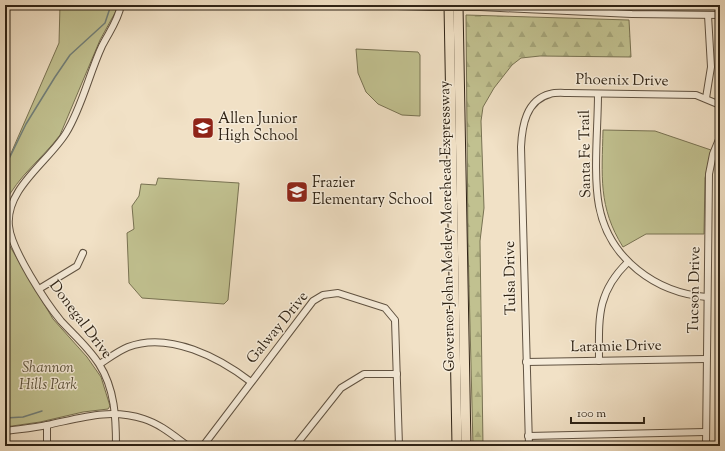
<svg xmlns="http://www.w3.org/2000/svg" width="725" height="451" font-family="'Sorts Mill Goudy',serif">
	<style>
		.grass { fill: url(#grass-dots); stroke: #787252 }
		.forest { fill: url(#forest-firs); stroke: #787252 }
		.park { fill: #c1c190; stroke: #787252 }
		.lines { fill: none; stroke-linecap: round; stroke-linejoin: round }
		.stream { stroke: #717f7a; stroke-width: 1.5 }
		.minor-casing { stroke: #605241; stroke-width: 8 }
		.highway-casing { stroke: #2f2315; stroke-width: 11 }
		.minor { stroke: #f6ecda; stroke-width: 6 }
		.highway { stroke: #f1e1c6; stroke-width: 9 }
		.minor-bridge-casing { stroke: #605241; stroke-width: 8; stroke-linecap: butt }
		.minor-bridge { stroke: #f6ecda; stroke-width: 6 }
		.labels { text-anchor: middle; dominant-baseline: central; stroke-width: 3; stroke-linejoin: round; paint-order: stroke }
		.street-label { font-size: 15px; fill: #2f2315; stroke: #f6ecda }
		.poi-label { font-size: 15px; fill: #2f2315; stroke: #f6ecda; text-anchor: start }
		.park-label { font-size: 15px; font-style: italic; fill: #5b523a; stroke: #f6ecda }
	</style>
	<defs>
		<pattern id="grass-dots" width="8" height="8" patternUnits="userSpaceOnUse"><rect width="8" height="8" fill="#c1c190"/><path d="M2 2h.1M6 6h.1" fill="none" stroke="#a6a67b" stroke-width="1.8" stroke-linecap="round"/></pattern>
		<pattern id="forest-firs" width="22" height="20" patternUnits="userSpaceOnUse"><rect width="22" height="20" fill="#c1c190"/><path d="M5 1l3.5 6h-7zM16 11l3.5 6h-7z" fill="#a6a67b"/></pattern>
	</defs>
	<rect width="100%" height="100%" fill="#f1e1c6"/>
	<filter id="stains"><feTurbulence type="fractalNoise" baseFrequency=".005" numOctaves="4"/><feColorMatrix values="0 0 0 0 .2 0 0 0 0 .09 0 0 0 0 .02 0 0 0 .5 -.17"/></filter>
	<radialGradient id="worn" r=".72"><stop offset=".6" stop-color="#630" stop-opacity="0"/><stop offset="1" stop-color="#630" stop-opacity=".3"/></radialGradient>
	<path class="grass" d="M634,5H707V9L634,8Z"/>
	<path class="forest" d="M466,15L629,20L631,57L540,56L521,58L512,65L494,88L483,107L481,121L484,208L480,241L483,446H473L468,244Z"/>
	<g class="park">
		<path d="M60,5H117L116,11L100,40L60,135C42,159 18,176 5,203V167L59,43Z"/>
		<path d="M356,49L418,52L420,55V116L402,115L378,104L366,92L358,73Z"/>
		<path d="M603,130L655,131L711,150L705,178L704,234H646L623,247C598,207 602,176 603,130Z"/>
		<path d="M158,178L239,183L228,300L224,304L142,298L129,283L127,233L134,229L132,206L139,196L141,184L156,185Z"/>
		<path d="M5,238L53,319L87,357L101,377L110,406L108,409L83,412L40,422L5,427Z"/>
	</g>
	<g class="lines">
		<g class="stream">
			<path d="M5,167L26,124L55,77L70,55L105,23L111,5"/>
			<path d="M5,418L23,417L42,411"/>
		</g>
		<g class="minor-casing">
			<g id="minor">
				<path d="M364,5L430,7"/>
				<path d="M480,7L632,14L720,15"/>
				<path d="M598,94C598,127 593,174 599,206C609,259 656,293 707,297"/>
				<path d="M706,98L711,67L708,15"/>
				<path d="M39,289L77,266L83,253"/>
				<path d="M599,361C599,319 596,293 628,262"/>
				<path d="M526,362L706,359"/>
				<path d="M100,364C109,358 118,351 128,347C169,331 220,358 251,382"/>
				<path d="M47,425V446"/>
				<path d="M5,431C19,429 34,428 47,425C81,418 109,408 144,419C160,424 174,436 188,446"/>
				<path d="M528,436L705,432"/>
				<path d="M116,446C116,418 115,389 99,364C89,348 74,335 61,321C46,303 11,249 9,226C5,189 49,161 66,133C82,107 89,74 102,46C109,32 118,21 121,5"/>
				<path d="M203,446L313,301L323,295L338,293L385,308L395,320L399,446"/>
				<path d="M295,446L341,388L364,374H397"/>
				<path d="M529,446L521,147C522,126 526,100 550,94C556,92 563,93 569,93L696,95L720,105"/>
				<path d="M706,446L709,174L713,154L720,137"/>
			</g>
		</g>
		<g class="highway-casing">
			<g id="highway">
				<path d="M449,5L457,446"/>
				<path d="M458,5L466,446"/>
			</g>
		</g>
		<use href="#minor" class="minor"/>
		<use href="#highway" class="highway"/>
		<g class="minor-bridge-casing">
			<path id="minor-bridge" d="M430,7H480"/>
		</g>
		<use href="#minor-bridge" class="minor-bridge"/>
	</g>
	<defs>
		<g id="school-square" transform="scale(1.15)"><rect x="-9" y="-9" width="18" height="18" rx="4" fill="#8f2418" stroke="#f6ecda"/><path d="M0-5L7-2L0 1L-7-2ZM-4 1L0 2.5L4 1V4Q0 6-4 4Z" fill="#fff"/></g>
	</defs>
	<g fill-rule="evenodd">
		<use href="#school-square" x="203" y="128"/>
		<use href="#school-square" x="297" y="192"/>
	</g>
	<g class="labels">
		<g class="street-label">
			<text transform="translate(622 81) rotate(1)">Phoenix Drive</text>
			<text transform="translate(586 154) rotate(-91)">Santa Fe Trail</text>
			<text transform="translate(448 226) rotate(-91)">Governor John Motley Morehead Expressway</text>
			<text transform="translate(511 278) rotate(-91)">Tulsa Drive</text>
			<text transform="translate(695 290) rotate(-89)">Tucson Drive</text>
			<text transform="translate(80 320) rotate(53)">Donegal Drive</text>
			<text transform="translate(278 328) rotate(-51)">Galway Drive</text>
			<text transform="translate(616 347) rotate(-1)">Laramie Drive</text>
		</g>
		<g class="poi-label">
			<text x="218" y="119">Allen Junior<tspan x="218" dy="17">High School</tspan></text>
			<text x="312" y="183">Frazier<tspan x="312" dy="17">Elementary School</tspan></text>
		</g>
		<g class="park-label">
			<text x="48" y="368">Shannon<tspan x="48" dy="17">Hills Park</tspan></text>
		</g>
	</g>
	<rect width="725" height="451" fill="none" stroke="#f1e1c6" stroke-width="20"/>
	<rect x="6" y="6" width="713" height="439" fill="none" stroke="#2f2315" stroke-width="2"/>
	<rect x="10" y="10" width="705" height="431" fill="none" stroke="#2f2315"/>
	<path d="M571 417v6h73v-6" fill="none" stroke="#2f2315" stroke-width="2"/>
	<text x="577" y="417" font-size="12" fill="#2f2315" stroke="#f6ecda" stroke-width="3" paint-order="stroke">100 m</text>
	<rect width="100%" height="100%" filter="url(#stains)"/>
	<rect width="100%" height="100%" fill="url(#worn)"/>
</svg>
